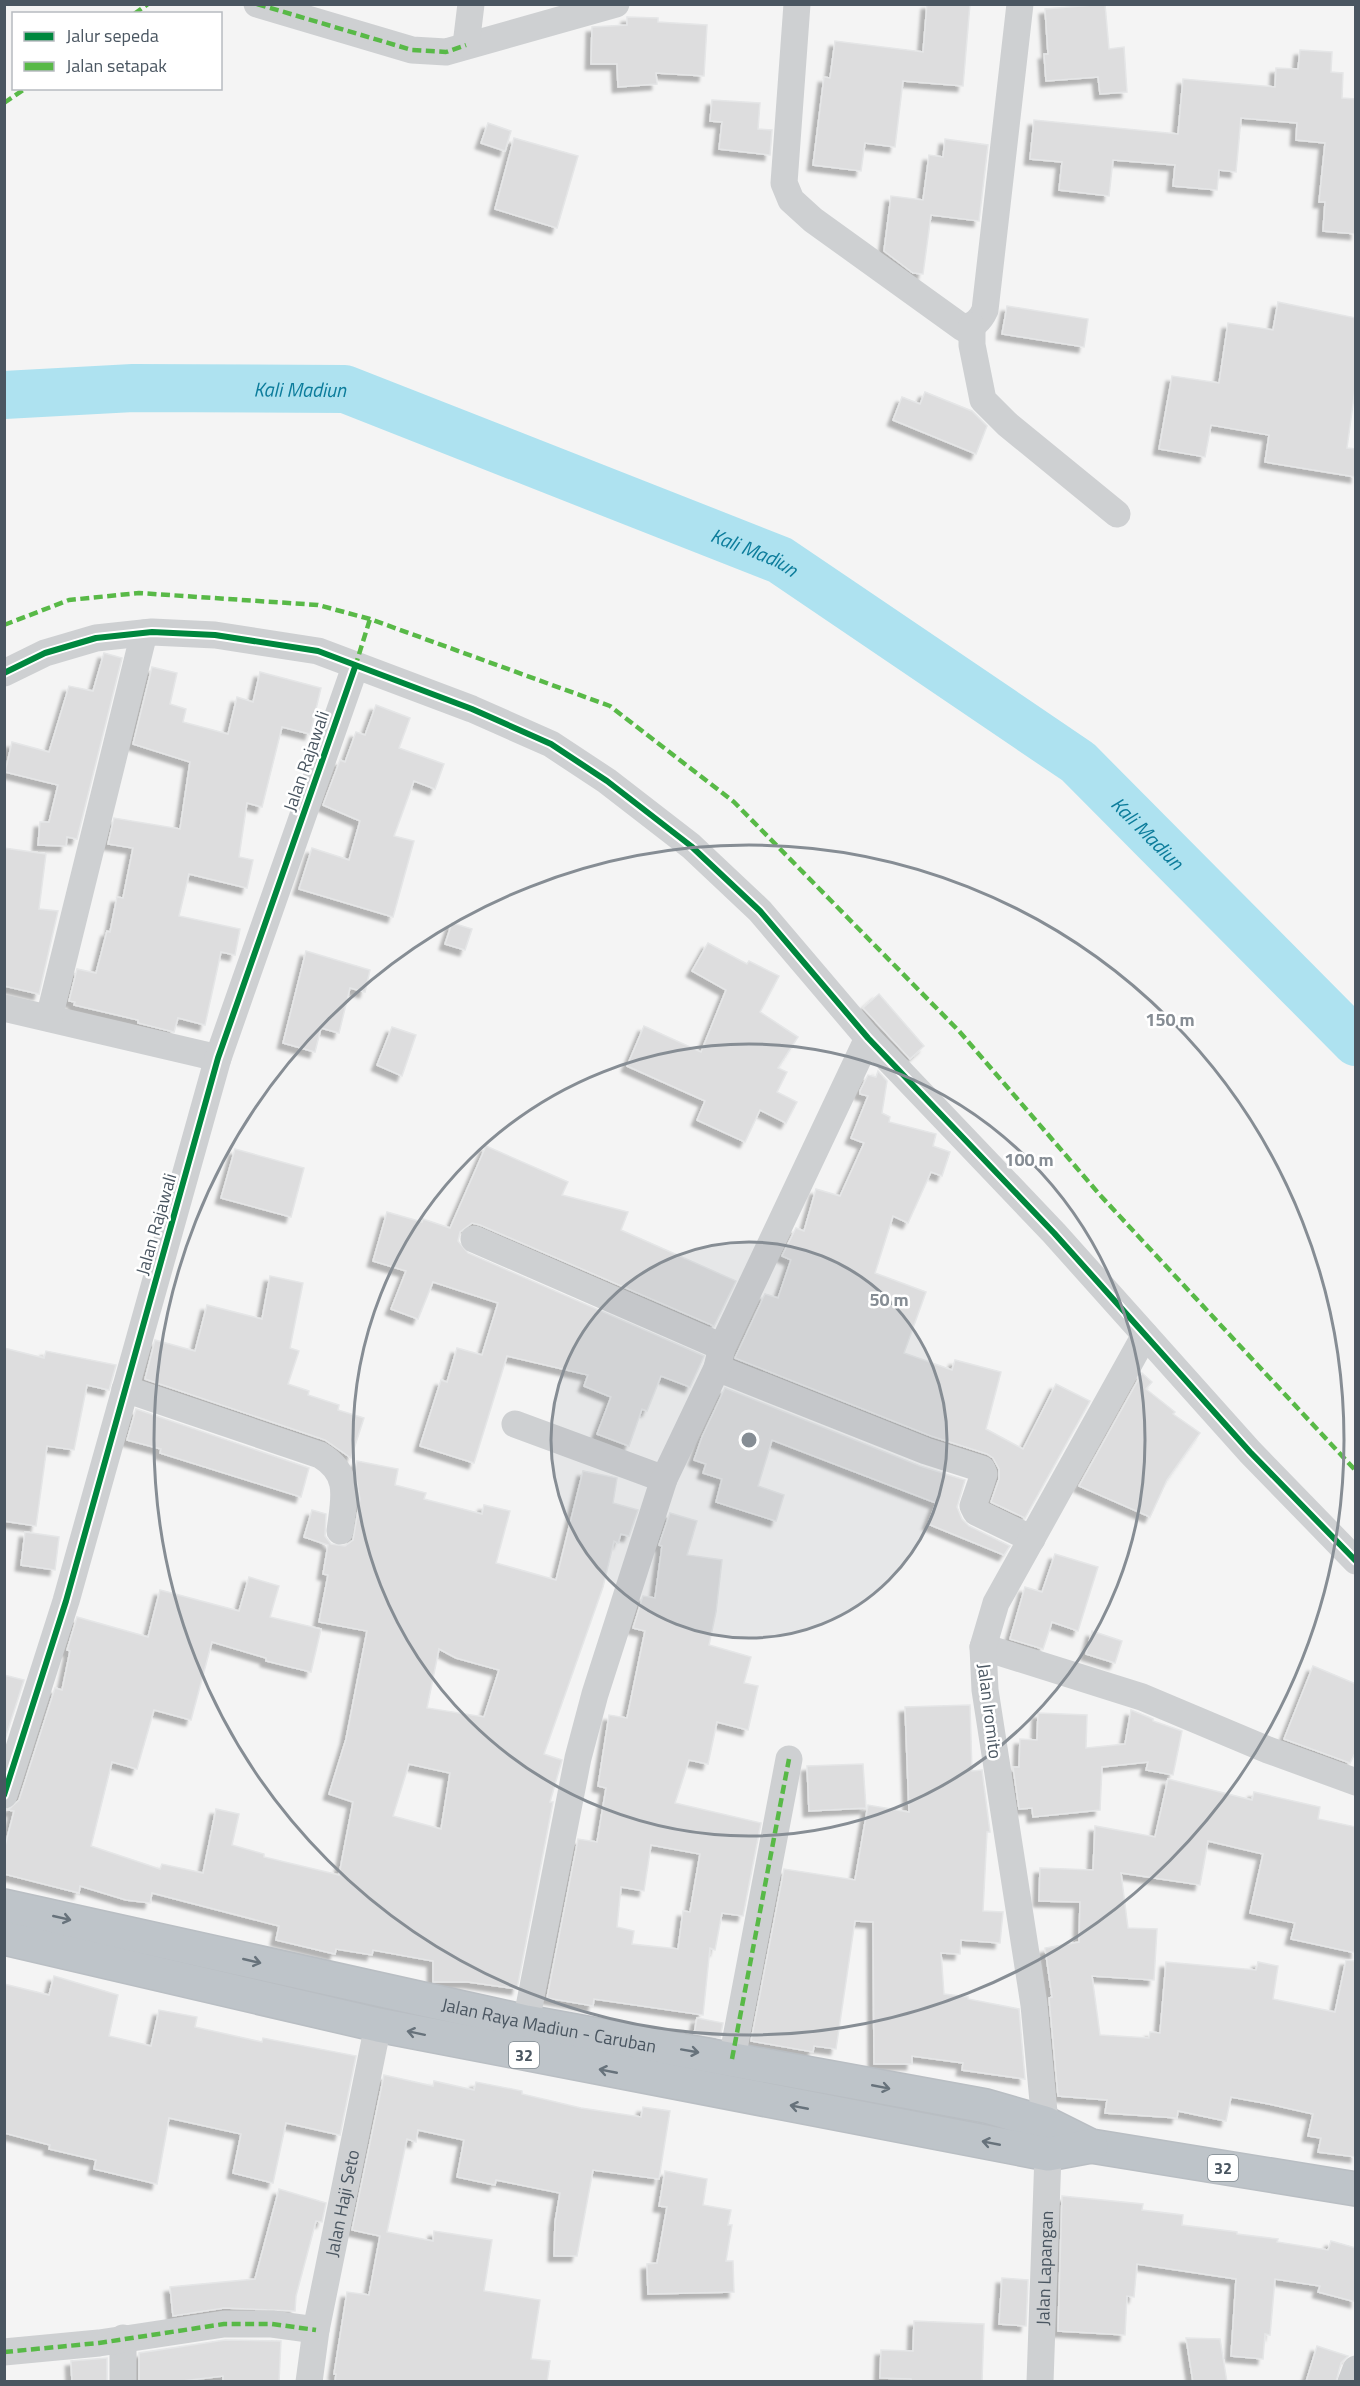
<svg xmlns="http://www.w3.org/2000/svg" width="1360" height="2386" font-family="'Titillium Web',sans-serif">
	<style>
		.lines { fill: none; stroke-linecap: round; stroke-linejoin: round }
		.river { stroke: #aee2f0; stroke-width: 48 }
		.building { fill: #ddddde; stroke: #e5e6e7; stroke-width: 1.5; fill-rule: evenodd; filter: url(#shadow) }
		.highway-casing { stroke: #b9bec3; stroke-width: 36 }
		.street { stroke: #ced0d2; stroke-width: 27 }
		.highway { stroke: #bec4c9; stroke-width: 33 }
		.quiet { stroke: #58b947; stroke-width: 4.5; stroke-dasharray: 9 4.5; stroke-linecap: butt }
		.cycleway-casing { stroke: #fff; stroke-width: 10 }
		.cycleway { stroke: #00873e; stroke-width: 6 }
		.oneway { stroke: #67727b }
		.ring { fill: none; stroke: #868d94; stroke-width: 3 }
		.labels { text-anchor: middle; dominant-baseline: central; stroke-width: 5; stroke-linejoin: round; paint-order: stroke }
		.shield { fill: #fff; stroke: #808990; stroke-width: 1.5 }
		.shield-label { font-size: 16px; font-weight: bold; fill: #4a5661 }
		.street-label { font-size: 18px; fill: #4a5661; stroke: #fff }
		.water-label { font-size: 20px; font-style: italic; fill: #0c7c9b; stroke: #fff }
		.centre { fill: #868d94; stroke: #fff; stroke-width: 3 }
		.ring-label { font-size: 18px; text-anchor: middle; font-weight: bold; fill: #868d94; stroke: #fff; stroke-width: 5; stroke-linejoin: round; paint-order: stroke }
	</style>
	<defs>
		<filter id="shadow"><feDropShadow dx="-5.5" dy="5.5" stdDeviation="1.5" flood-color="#0004"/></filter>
	</defs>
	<rect width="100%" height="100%" fill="#f4f4f4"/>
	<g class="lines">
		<path class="river" id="s1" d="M4,395L133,388L345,389L780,560L1078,762L1356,1042"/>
	</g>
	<g class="building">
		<path d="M927,4H970L963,86L903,81L895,147L865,143L861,171L813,165L824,77L830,78L835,41L923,52Z"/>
		<path d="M1105,4L1109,49L1124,47L1127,92L1100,94L1098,77L1046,81L1044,54H1048L1045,9Z"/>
		<path d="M627,17L658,18V22L707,25L704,76L656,73L657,84L618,87L617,64H591L592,27L627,25Z"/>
		<path d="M1300,50L1332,52L1331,72L1343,73L1342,98L1356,99V234L1323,231L1325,202H1319L1325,143L1296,140L1297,123L1241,118L1236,172L1219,170L1217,190L1173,186L1175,165L1113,160L1109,196L1059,190L1062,162L1030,159L1034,120L1178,134L1183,79L1275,87L1276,68L1298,69Z"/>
		<path d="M712,100L760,103L758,129L772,130L770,155L719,149L722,122L710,121Z"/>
		<path d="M488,123L511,131L505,151L481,143Z"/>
		<path d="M514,138L578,156L557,228L495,209Z"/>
		<path d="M945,139L988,145L979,221L931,215L923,274L913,273L884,251L891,196L923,200L929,155L943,157Z"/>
		<path d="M1278,302L1356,318V382L1347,448L1356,449V477L1265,462L1269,435L1211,425L1205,457L1159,449L1172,376L1219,383L1228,323L1273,330Z"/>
		<path d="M1007,306L1088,319L1084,347L1002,334Z"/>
		<path d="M925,392L972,411L987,426L976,454L893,420L902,397L920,404Z"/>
		<path d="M104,653L122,658L77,839L67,837L66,846L38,845L40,822H49L58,785L5,772L12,742L49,752L69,686L93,691Z"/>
		<path d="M152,667L177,673L170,704L186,709L183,722L228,734L237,697L253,702L260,672L321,688L310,734L282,727L262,807L247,803L239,857L253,860L247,888L189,874L179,916L240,929L235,955L221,952L205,1025L178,1018L174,1032L138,1023V1020L74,1005L75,1002L69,1001L77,969L96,973L107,931L110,932L117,897L123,898L133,848L108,844L114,818L180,829L190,762L133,744Z"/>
		<path d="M376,705L410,718L399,748L444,764L435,789L414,781L394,836L414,841L393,917L299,889L312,848L349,860L360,821L323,805L340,760L345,762L356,732L365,735Z"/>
		<path d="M4,848L46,854L39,909L58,911L39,994L4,986Z"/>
		<path d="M452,923L472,929L465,950L445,944Z"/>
		<path d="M708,943L747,964L749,961L779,976L760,1012L798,1037L778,1068L787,1072L777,1092L797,1102L786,1123L760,1110L745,1142L697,1120L705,1101L627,1066L644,1026L701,1052L726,990L692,971Z"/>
		<path d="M306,951L370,970L365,992L350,988L339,1033L321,1028L315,1052L283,1043Z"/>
		<path d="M879,994L924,1046L910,1059L863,1008Z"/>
		<path d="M392,1027L416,1035L402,1076L377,1065Z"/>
		<path d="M878,1071L887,1081L882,1113L890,1117L889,1122L936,1134L933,1146L950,1152L942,1176L931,1172L908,1223L893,1216L875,1273L926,1292L904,1353L952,1370L955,1360L1001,1372L986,1429L1023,1449L1056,1384L1090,1401L1025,1518L991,1502L999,1479V1469L993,1458L987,1454L931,1436L735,1358L765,1294L778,1298L791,1260L782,1256L796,1228L804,1231L816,1189L840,1196L864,1143L851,1138L868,1096L860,1094V1091L868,1075L876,1077Z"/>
		<path d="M486,1146L568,1182L562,1195L628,1212L621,1230L736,1281L714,1326L480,1225L472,1223L460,1232L458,1241L468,1253L704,1356L690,1387L661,1376L647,1411L642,1409L629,1446L597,1434L611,1397L584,1386L588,1375L507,1356L474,1463L420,1446L441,1380L447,1382L457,1348L482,1355L498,1303L433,1282L418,1319L391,1309L406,1271L373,1261L387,1212L422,1222L423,1219L450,1228Z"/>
		<path d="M235,1149L304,1168L291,1217L221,1198Z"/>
		<path d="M270,1276L303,1283L290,1348L299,1351L288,1384L309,1391L308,1395L339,1405L338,1410L364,1418L351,1458L325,1440L145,1379L155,1340L195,1351L207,1305L262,1319Z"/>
		<path d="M4,1348L44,1358L46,1351L116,1365L109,1390L87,1385L74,1450L47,1446L36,1526L4,1521Z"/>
		<path d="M1142,1373L1152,1382L1146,1389L1175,1412L1173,1414L1200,1433L1167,1480L1150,1517L1079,1486Z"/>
		<path d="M725,1388L920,1466L965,1480L957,1507L962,1519L969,1526L1010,1546L1004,1555L928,1524L936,1503L772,1440L758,1486L784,1495L776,1521L716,1502L722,1479L703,1473L706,1464L694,1460L702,1437Z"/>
		<path d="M136,1409L309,1468L301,1497L160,1453L161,1449L127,1440Z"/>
		<path d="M357,1461L398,1469L395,1485L426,1493L424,1499L482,1514L484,1505L510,1511L496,1563L556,1580L583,1471L617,1478L613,1503L638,1510L629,1536L621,1534L618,1543L614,1541L603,1587L544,1754L562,1760L550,1802H553L517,1989L468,1982H433V1961L373,1950L372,1955L336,1949L335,1954L276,1940L279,1926L152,1893L150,1903L126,1900L80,1886L79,1893L4,1874V1850L14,1811L8,1810L19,1800L55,1688L62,1690L70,1651L67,1650L77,1617L148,1637L160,1590L239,1611L249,1577L279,1586L270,1617L321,1629L311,1672L266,1661V1658L212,1642L191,1720L154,1710L137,1769L112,1762L91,1846L160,1869L162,1864L203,1873L216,1809L239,1814L232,1845L264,1854V1857L339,1875L353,1802L329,1794L346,1739L367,1631L319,1622L328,1575L323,1574L328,1545L304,1537L312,1510L326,1514L325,1536L331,1544L345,1546L353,1540L360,1499L355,1471ZM439,1649L456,1658L499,1670L484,1717L427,1708ZM409,1764L450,1773L441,1829L393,1816Z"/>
		<path d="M670,1513L697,1521L687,1555L722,1560L716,1612L709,1645L751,1657L744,1683L758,1686L748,1730L717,1722L708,1764L689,1760L675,1803L761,1823L743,1916L722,1913L715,1950L710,1948L703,2015L594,1999L593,2006L547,1998L578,1839L597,1842L606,1788L598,1786L609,1715L627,1718L645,1631L633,1628L643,1596L655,1598L662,1546L659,1545ZM651,1845L700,1854L690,1912L683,1911L678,1949L632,1944L634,1931L617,1927L621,1887L644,1891Z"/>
		<path d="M25,1532L59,1537L55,1570L21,1565Z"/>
		<path d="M1055,1554L1098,1567L1078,1631L1052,1622L1043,1649L1010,1639L1025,1587L1042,1592Z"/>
		<path d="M1092,1631L1122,1641L1115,1663L1086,1654Z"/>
		<path d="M1313,1666L1356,1684V1751L1350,1763L1284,1739Z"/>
		<path d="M4,1675L24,1680L4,1742Z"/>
		<path d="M970,1705L972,1771L982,1770L990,1832H987L983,1911L1003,1912L1000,1943L961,1940L960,1954L941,1953L944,1994L968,1997V1999L1019,2009L1025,2079L962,2070L963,2063L912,2056V2064H874L873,1922L855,1921L836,2049L814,2046L813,2052L751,2041L784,1869L855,1880L868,1805L909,1812L905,1707Z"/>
		<path d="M1131,1710L1153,1719V1721L1182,1731L1173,1775L1146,1770L1148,1762L1102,1767L1100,1810L1033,1817L1032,1808L1019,1809L1013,1767H1019L1020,1739L1037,1740L1038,1713L1087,1715L1086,1748L1125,1744Z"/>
		<path d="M863,1764L866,1808L809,1811L807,1766Z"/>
		<path d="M1168,1779L1252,1800L1254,1792L1320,1807L1318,1819L1356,1827V1953L1291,1939L1295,1923L1250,1913L1263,1854L1208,1841L1200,1885L1121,1873L1128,1928L1157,1929L1154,1980L1092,1976L1100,2035L1149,2038L1150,2032L1160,2033L1166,1962L1256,1970L1258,1962L1278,1966L1273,1999L1335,2012L1346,1960L1356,1961V2157L1318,2152L1321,2138L1308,2136L1313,2114L1269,2104L1231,2097L1226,2121L1178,2111L1177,2118L1105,2113L1107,2100L1058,2096L1049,1998L1052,1997L1045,1948L1079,1942L1080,1902L1039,1901L1040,1868L1093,1870L1095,1826L1155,1837Z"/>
		<path d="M54,1976L118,1995L109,2036L151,2046L159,2010L197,2017L195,2027L262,2042L263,2038L356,2056L340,2135L286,2123L273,2183L233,2173L241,2134L169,2118L157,2184L94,2169L96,2160L49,2149L50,2145L4,2133V1984L49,1995Z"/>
		<path d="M697,2018L723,2023L720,2038L694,2034Z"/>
		<path d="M384,2075L433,2086L434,2081L474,2090L476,2082L522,2091V2094L581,2108L641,2117L643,2107L670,2111L659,2179L593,2170L577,2256H554L555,2222L560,2193L496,2180L495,2185L457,2177L464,2140L418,2130L416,2142L407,2139L387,2232L433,2241L434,2231L492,2240L484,2291L540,2300L531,2359L550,2361L547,2382H335L336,2374H334L347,2292L369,2295L380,2236L352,2230Z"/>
		<path d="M665,2171L707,2179L703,2205L731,2210L728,2225H732L726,2261H733L734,2292L648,2294L647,2264L657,2263L667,2207L659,2206Z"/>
		<path d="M279,2189L326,2203L322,2222L316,2221L296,2296L295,2311L224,2308L173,2316L170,2287L255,2279Z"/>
		<path d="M1062,2196L1143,2204L1142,2210L1183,2215L1182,2225L1237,2232V2234L1278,2239L1277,2242L1328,2250L1331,2241L1356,2248V2302L1318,2292L1320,2286L1275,2279L1270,2335L1265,2334L1263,2359L1231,2356L1236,2279L1137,2264L1134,2297L1127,2296L1125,2335L1058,2331Z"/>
		<path d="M1002,2278L1028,2280L1026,2326L999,2324Z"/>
		<path d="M914,2321L984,2324L982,2382H911V2379L880,2378L881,2350L913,2351Z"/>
		<path d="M1186,2338L1220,2339L1227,2382H1193Z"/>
		<path d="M225,2340L281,2341L279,2382H223V2376L174,2382H139V2353Z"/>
		<path d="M1317,2346L1348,2356L1341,2363L1336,2382H1306Z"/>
		<path d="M107,2358V2382H72L71,2361Z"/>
	</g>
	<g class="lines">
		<g class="highway-casing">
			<g id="highway">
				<path id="s4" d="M4,1906L526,2022L986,2106L1045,2123L1091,2146L1356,2189"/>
				<path d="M4,1938L378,2025L1048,2154L1091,2146"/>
			</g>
		</g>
		<g class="street">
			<path d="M257,4L412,50L446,52L616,4"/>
			<path d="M797,4L784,183L791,200L813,220L963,328C975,325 980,321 985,310L1020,4"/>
			<path d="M466,45L471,4"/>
			<path d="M972,326V345L983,400L1007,424L1117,514"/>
			<path d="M4,673L45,653L96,638L152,632L215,635L318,651L472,709L551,744L607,781L691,846L760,911L868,1038L1054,1233L1250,1452L1356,1561"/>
			<path d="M4,1008L218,1058"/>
			<path d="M49,1018L144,633"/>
			<path d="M474,1239L722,1347"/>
			<path d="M717,1368L926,1451L982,1469L984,1474L973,1506L976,1512L1032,1539"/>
			<path d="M125,1389L320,1455C352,1474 344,1499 340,1531"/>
			<path d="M515,1424L664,1479"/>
			<path d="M983,1647L1142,1697L1268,1750L1356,1782"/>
			<path d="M4,1795L66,1601L218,1058L355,667"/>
			<path d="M526,2022L578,1758L595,1694L664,1479L717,1368L722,1347L868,1038"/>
			<path d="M732,2059L789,1759"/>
			<path d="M1045,2123L1034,2005L985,1690L983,1647L996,1603L1145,1335"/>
			<path d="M123,2338V2382"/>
			<path d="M4,2352L99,2343L224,2324H272L316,2330"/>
			<path id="s2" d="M309,2382L316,2330L378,2025"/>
			<path id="s3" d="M1040,2382L1048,2154"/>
			<path d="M1351,2382L1356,2369"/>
		</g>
		<use href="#highway" class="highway"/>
		<g class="quiet">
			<path d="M257,4L412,50L446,52L466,45"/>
			<path d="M134,14L148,4"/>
			<path d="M4,103L26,88"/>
			<path d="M4,625L69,600L139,593L318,605L370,619L610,706L734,802L959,1031L1100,1195L1356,1471"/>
			<path d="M355,667L370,619"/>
			<path d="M732,2059L789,1759"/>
			<path d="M4,2352L99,2343L224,2324H272L316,2330"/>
		</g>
		<g class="cycleway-casing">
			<g id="cycleway">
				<path d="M4,673L45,653L96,638L152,632L215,635L318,651L472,709L551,744L607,781L691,846L760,911L868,1038L1054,1233L1250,1452L1356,1561"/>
				<path d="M4,1795L66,1601L218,1058L355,667"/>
			</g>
		</g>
		<use href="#cycleway" class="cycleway"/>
	</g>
	<defs><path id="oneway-shaft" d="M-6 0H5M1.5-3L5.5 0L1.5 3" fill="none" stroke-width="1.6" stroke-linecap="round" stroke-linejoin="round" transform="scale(1.5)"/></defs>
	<g class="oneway">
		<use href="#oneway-shaft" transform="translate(62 1918) rotate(13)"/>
		<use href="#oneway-shaft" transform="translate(252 1961) rotate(13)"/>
		<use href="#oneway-shaft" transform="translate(416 2033) rotate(-168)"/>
		<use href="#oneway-shaft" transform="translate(690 2051) rotate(10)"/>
		<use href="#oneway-shaft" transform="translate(608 2071) rotate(-169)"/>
		<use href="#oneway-shaft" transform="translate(881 2087) rotate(11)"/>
		<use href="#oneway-shaft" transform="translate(799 2107) rotate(-169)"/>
		<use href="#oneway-shaft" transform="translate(991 2143) rotate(-169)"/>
	</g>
	<circle cx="749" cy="1440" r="198" fill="#868d94" fill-opacity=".12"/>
	<g class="ring">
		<circle cx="749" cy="1440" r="198"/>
		<circle cx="749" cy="1440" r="396"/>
		<circle cx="749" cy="1440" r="595"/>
	</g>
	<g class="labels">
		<g class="shield">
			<rect x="509" y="2042" width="30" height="26" rx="4.5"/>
			<rect x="1208" y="2155" width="30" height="26" rx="4.5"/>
		</g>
		<g class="shield-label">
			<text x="524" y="2055">32</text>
			<text x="1223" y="2168">32</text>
		</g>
		<g class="street-label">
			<text transform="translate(306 761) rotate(-71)">Jalan Rajawali</text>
			<text transform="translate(156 1224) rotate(-74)">Jalan Rajawali</text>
			<text transform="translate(990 1711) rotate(83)">Jalan Iromito</text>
			<text stroke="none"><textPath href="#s4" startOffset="558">Jalan Raya Madiun - Caruban</textPath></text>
			<text stroke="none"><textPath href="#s2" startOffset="182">Jalan Haji Seto</textPath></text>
			<text stroke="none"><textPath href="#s3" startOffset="114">Jalan Lapangan</textPath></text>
		</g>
		<g class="water-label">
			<text stroke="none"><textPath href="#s1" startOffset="296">Kali Madiun</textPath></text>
			<text stroke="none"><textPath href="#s1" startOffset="782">Kali Madiun</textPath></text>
			<text stroke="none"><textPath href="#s1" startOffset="1268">Kali Madiun</textPath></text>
		</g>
	</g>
	<circle cx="749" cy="1440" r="9" class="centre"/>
	<g class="ring-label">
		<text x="1170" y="1026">150 m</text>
		<text x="1029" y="1166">100 m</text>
		<text x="889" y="1306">50 m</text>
	</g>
	<rect width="1360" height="2386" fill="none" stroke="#4a5661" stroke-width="12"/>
	<rect x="12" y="12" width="210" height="78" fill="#ffffff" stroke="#b7bbc0" stroke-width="1.5"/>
	<rect x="24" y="32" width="30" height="9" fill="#00873e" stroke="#b7bbc0" stroke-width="1.5"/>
	<text x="66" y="42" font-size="18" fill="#4a5661">Jalur sepeda</text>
	<rect x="24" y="62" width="30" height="9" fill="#58b947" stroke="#b7bbc0" stroke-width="1.5"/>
	<text x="66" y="72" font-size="18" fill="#4a5661">Jalan setapak</text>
</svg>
